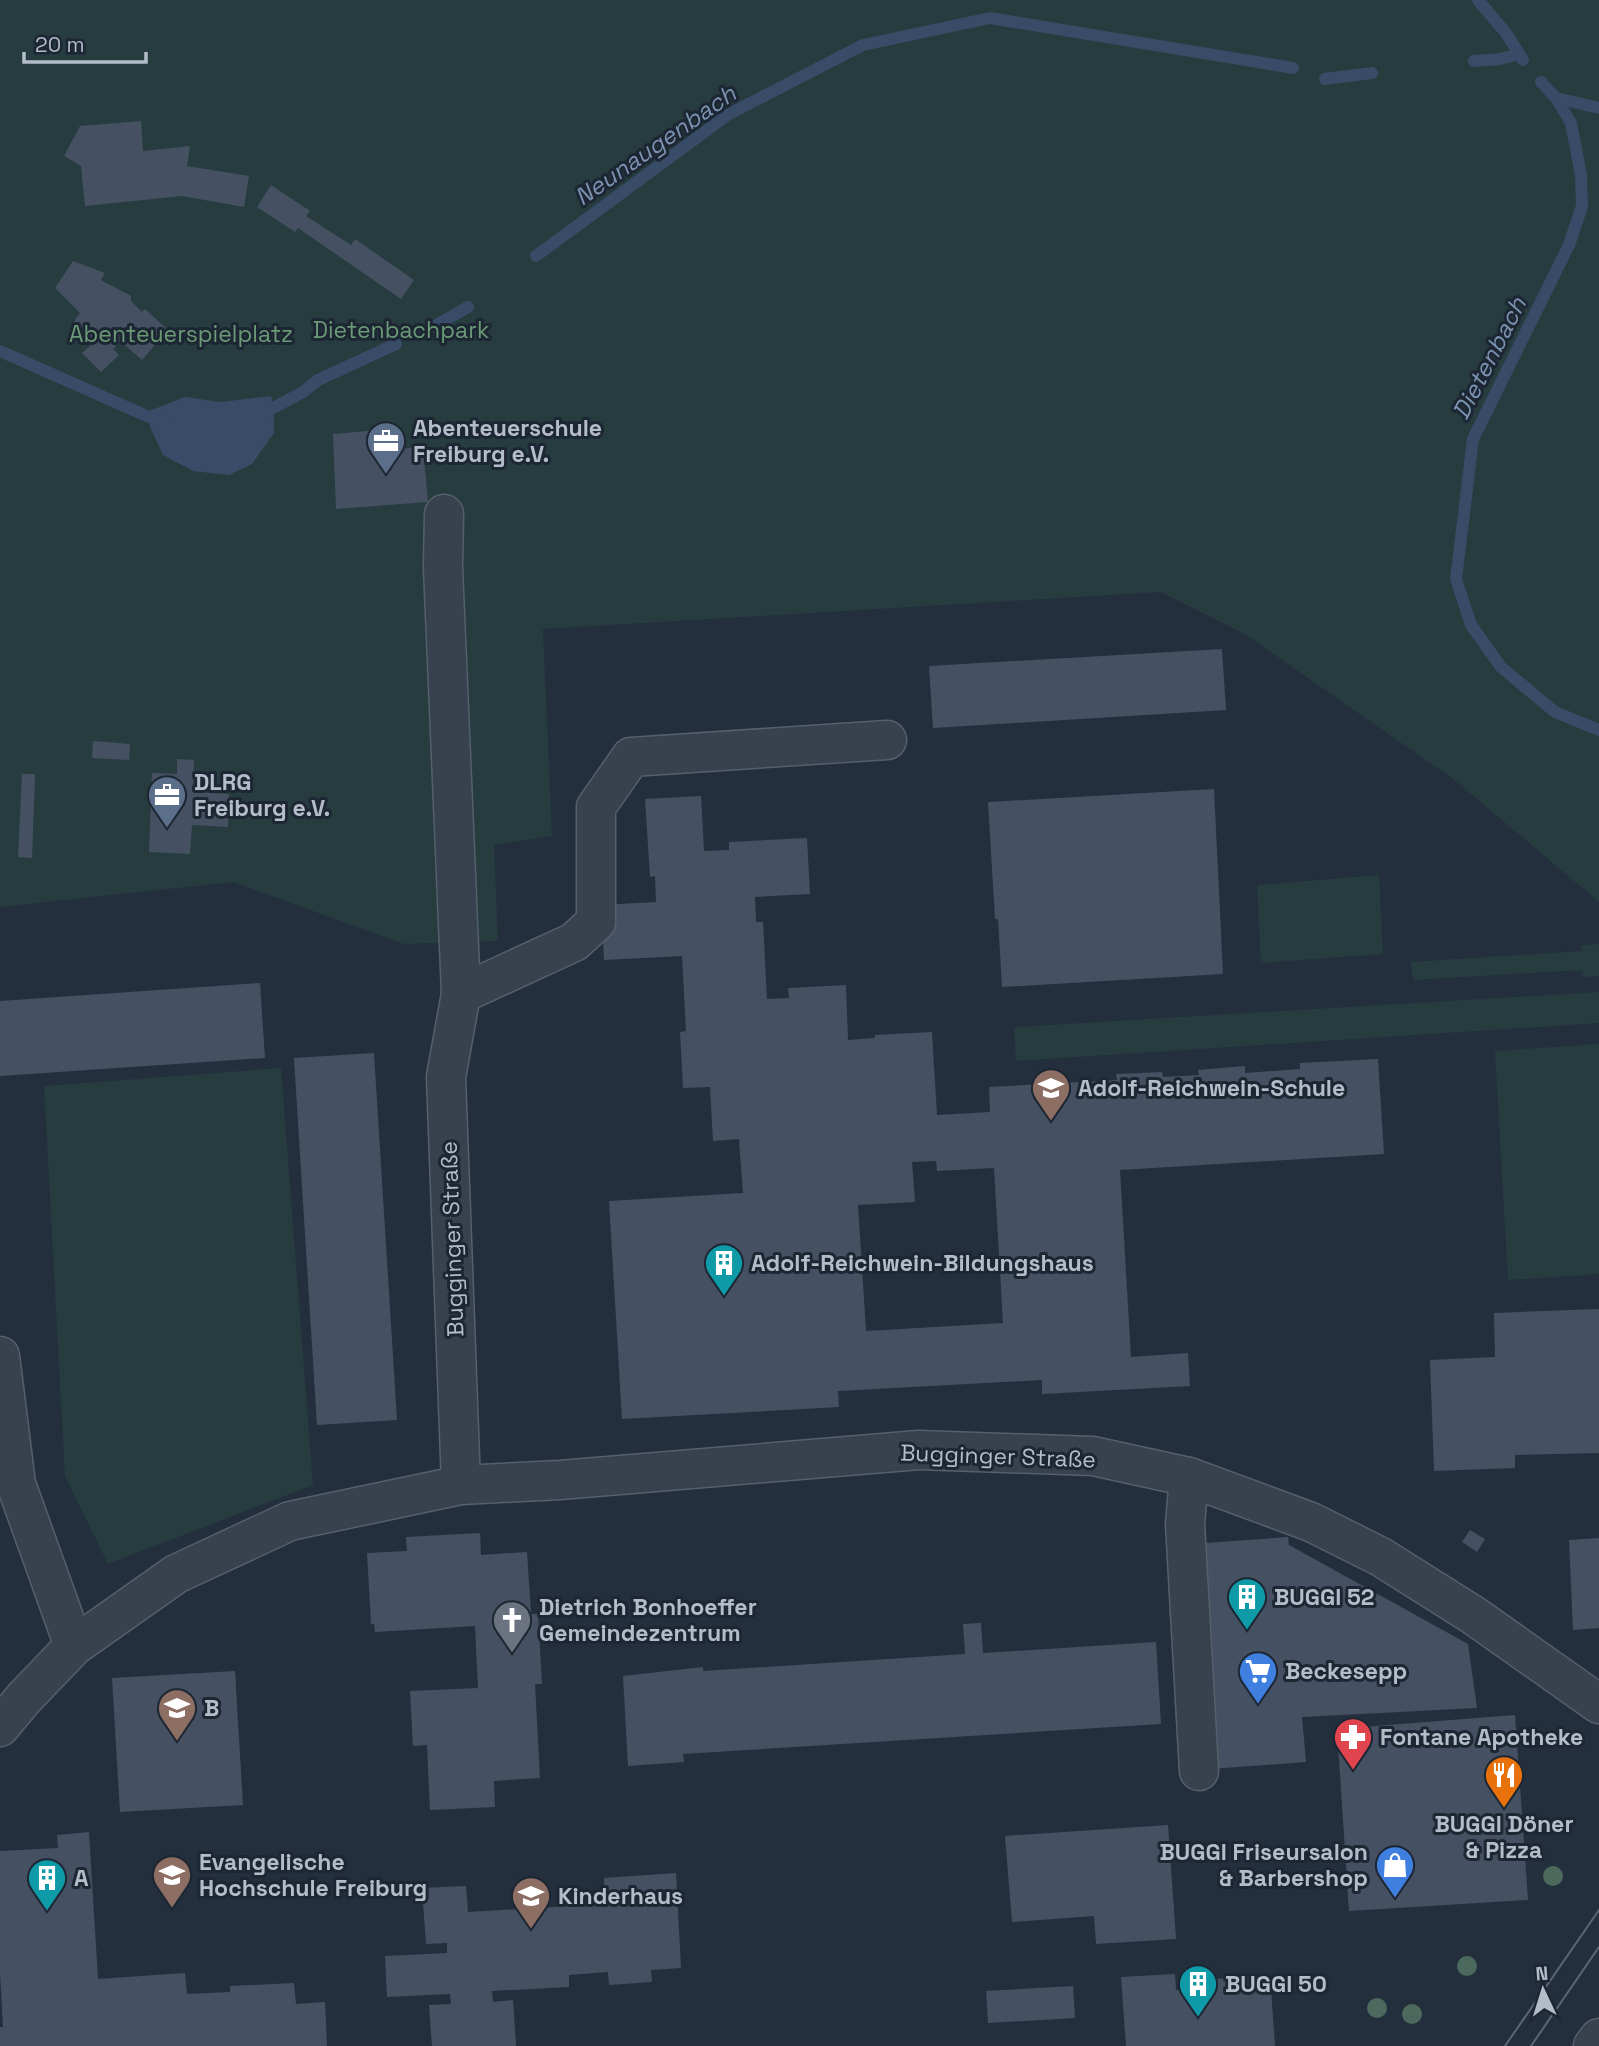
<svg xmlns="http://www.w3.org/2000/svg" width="1599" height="2046" font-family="'Space Grotesk',sans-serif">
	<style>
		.green { fill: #263c3f }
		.water { fill: #394c67 }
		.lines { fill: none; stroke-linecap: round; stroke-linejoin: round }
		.stream { stroke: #394c67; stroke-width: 12 }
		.building { fill: #455162; fill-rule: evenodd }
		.minor-casing { stroke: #565f6c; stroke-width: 41 }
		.minor { stroke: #38414e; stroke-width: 38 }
		.tram { stroke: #5a6575; stroke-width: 2 }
		.tree { fill: #4b6a5d }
		.labels { text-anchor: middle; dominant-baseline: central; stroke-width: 6; stroke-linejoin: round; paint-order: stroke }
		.park-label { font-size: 23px; fill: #6b9a76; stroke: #1d2633 }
		.poi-label { font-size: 23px; font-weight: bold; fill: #b4bcc9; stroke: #1d2633; text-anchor: start }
		.street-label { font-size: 23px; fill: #b4bcc9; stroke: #1d2633 }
		.water-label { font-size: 24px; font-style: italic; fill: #7c92b1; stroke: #1d2633 }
	</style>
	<rect width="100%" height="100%" fill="#242f3e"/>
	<g class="green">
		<path d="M0,0H1599V902L1453,779L1245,634L1161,592L543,629L552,836L494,845L498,941L404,944L233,882L0,907Z"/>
		<path d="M1379,875L1383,954L1261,963L1257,885Z"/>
		<path d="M1599,944V976L1583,977L1582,970L1413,980L1411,962L1582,951V945Z"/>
		<path d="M1599,992V1023L1016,1061L1014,1027Z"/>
		<path d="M1599,1044V1274L1508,1280L1495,1051Z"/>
		<path d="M281,1068L313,1485L108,1564L65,1476L44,1086Z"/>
	</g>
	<path class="water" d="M271,396L274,409V433L252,464L229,475L193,471L163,455L150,427L149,411L185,397L221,402Z"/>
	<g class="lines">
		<g class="stream">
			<path d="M1478,0L1506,33L1523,60"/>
			<path d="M1474,61L1500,59L1519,54"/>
			<path d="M1325,79L1372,73"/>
			<path d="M1541,82L1556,98L1571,123L1581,175L1582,206L1569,245L1473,439L1456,579L1471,625L1501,667L1555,712L1599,730"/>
			<path d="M1556,98L1599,108"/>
			<path d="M536,256L729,114L863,45L990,18L1293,68"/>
			<path d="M433,327L468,307"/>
			<path d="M0,351L149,417L164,421"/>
			<path d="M260,415L303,392L318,380L396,344"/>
		</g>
	</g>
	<g class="building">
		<path d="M141,121L143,151L190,146L187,166L249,176L244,207L182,196L85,206L81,166L64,156L80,126Z"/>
		<path d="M271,185L310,211L306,216L351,245L355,239L414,280L401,299L298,228L295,232L257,207Z"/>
		<path d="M73,261L105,273L101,280L131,296V301L142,312L145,309L168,330L142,360L120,341L113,349L119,355L101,372L82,353L91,345L71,326L80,313L55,288Z"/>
		<path d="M379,430L381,450L423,447L428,502L336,509L333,434Z"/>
		<path d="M1222,649L1226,710L933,728L929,666Z"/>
		<path d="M93,741L130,744L129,760L92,758Z"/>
		<path d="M177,759L194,760L193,792L229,794L228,827L192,825L190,854L149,852L152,773L177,774Z"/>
		<path d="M22,774H35L32,858L18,857Z"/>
		<path d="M1214,789L1223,974L1002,987L998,919H995L988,802Z"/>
		<path d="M701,796L704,851L729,850V842L807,838L810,894L755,897L756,922H763L767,999L789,998L788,988L846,985L848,1040L875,1038V1035L932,1032L937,1115L990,1112L989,1087L1117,1080L1116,1074L1162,1072L1163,1077L1199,1075L1198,1070L1245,1066V1073L1300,1069V1063L1378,1059L1384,1154L1120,1170L1131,1357L1188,1353L1190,1386L1042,1394V1380L838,1391L839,1407L622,1419L609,1201L743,1193L739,1139L713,1141L710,1087L683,1088L680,1032L686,1031L682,956L604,960L601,905L656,902L655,876L650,877L645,799ZM936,1161L937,1171L994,1168L1003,1323L866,1331L858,1205L915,1202L912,1162Z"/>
		<path d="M260,983L265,1058L0,1076V1001Z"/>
		<path d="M374,1053L397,1420L317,1425L294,1058Z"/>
		<path d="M1599,1309V1453L1515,1455V1468L1434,1471L1430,1360L1495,1357L1494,1313Z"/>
		<path d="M1470,1530L1485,1539L1477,1552L1462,1542Z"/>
		<path d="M480,1533L481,1555L527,1552L531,1614H538L542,1684H535L540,1778L494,1781L495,1807L430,1810L427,1745L413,1746L410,1691L478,1688L475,1626L375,1632L374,1624H371L367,1553L407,1551L406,1537Z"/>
		<path d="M1288,1537L1289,1545L1468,1644L1477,1708L1302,1717L1306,1762L1210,1769L1192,1544Z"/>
		<path d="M1599,1538V1628L1573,1630L1569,1540Z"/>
		<path d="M981,1623L983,1653L1156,1642L1161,1724L683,1754L684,1762L628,1766L623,1676L703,1667V1671L965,1654L963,1624Z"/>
		<path d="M235,1671L243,1805L120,1812L112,1678Z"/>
		<path d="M1515,1715L1528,1900L1349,1911L1337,1729Z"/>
		<path d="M1168,1825L1176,1939L1096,1944L1094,1916L1012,1922L1005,1836Z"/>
		<path d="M89,1832L98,1979L185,1973L187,1994L230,1992V1986L294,1983L296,2004L325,2002L327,2046H0V2027H3L0,1972V1851L58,1848L57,1835Z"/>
		<path d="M676,1873L681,1968L651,1970L652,1982L609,1985L608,1972L569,1975V1987L492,1991L493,2002L513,2000L516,2046H432L429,2005L451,2004L450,1994L387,1997L385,1956L447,1953V1943L426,1944L422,1888L466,1886L468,1912L605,1904L604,1878Z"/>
		<path d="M1175,1974L1176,1990L1215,1987L1214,1979L1270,1975L1275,2046H1126L1121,1977Z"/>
		<path d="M1073,1986L1075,2018L988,2023L986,1991Z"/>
	</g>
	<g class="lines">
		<g class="minor-casing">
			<g id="minor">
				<path d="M444,514L443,567L461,994L446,1077L461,1485"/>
				<path d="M461,994L574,942L596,922V807L631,757L887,740"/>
				<path d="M0,1356L16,1484L74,1646"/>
				<path d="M1189,1477L1185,1524L1199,1771"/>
				<path d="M0,1727L24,1698L74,1646L176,1574L290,1521L461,1485L560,1480L919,1450L1093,1456L1189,1477L1311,1522L1381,1557L1473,1615L1599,1704"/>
				<path d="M1593,2046L1599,2038"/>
			</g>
		</g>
		<use href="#minor" class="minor"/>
		<g class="tram">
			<path d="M1505,2046L1599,1910"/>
			<path d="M1531,2046L1599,1947"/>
		</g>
	</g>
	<g class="tree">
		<circle cx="1553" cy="1876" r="10"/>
		<circle cx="1467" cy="1966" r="10"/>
		<circle cx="1377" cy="2008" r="10"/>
		<circle cx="1412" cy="2014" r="10"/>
	</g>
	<defs>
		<g id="office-pin" transform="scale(2.0125)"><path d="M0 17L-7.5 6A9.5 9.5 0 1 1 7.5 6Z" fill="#5c6f8a" stroke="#1d2633"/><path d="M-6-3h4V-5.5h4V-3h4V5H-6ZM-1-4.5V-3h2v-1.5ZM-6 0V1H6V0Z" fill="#fff"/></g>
		<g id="school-pin" transform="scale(2.0125)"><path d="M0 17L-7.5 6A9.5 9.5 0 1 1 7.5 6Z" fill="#8d6e63" stroke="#1d2633"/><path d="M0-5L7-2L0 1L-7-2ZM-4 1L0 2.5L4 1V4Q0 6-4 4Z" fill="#fff"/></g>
		<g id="building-pin" transform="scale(2.0125)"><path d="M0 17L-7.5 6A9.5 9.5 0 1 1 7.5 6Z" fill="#0f9aa8" stroke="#1d2633"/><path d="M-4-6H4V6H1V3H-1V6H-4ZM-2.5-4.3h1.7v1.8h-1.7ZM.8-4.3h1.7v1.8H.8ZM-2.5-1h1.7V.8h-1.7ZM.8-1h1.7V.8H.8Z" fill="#fff"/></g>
		<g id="church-pin" transform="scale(2.0125)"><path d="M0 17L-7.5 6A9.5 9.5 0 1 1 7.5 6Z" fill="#6b7280" stroke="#1d2633"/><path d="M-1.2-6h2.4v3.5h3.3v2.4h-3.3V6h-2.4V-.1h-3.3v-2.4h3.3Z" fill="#fff"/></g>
		<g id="supermarket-pin" transform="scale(2.0125)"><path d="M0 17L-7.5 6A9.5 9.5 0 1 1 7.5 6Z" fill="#3f7fe0" stroke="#1d2633"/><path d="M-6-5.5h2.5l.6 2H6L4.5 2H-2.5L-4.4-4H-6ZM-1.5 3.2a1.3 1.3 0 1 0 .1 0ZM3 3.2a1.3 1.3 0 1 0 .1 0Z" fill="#fff"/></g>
		<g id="university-pin" transform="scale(2.0125)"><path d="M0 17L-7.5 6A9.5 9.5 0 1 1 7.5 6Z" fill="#8d6e63" stroke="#1d2633"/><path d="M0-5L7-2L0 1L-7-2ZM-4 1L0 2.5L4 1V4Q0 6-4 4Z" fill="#fff"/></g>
		<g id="pharmacy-pin" transform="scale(2.0125)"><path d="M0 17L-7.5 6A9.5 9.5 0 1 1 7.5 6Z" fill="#e0444e" stroke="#1d2633"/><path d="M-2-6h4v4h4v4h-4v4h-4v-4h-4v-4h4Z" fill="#fff"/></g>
		<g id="restaurant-pin" transform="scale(2.0125)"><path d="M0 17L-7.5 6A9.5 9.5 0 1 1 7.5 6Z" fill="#e8710a" stroke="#1d2633"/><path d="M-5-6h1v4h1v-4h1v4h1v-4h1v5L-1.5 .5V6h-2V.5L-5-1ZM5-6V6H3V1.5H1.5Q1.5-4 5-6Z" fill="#fff"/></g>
		<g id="shop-pin" transform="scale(2.0125)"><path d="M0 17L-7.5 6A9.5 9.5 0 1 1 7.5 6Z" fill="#3f7fe0" stroke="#1d2633"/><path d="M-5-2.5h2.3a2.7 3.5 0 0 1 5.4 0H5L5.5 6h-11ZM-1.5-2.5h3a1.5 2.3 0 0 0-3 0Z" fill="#fff"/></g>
	</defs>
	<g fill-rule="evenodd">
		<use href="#office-pin" x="386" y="441"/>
		<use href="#office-pin" x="167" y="795"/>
		<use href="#school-pin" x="1051" y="1088"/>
		<use href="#building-pin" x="724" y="1263"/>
		<use href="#building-pin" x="1247" y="1597"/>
		<use href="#church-pin" x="512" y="1620"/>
		<use href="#supermarket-pin" x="1258" y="1671"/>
		<use href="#university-pin" x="177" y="1708"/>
		<use href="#pharmacy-pin" x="1353" y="1737"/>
		<use href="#restaurant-pin" x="1504" y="1775"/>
		<use href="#shop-pin" x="1395" y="1865"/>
		<use href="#university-pin" x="172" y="1875"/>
		<use href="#building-pin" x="47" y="1878"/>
		<use href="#school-pin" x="531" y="1896"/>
		<use href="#building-pin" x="1198" y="1984"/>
	</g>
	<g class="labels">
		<g class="park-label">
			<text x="401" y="330">Dietenbachpark</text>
			<text x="181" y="334">Abenteuerspielplatz</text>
		</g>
		<g class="poi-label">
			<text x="413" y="428">Abenteuerschule<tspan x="413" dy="26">Freiburg e.V.</tspan></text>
			<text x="194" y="782">DLRG<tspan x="194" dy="26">Freiburg e.V.</tspan></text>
			<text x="1078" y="1088">Adolf-Reichwein-Schule</text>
			<text x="751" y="1263">Adolf-Reichwein-Bildungshaus</text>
			<text x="1274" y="1597">BUGGI 52</text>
			<text x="539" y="1607">Dietrich Bonhoeffer<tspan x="539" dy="26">Gemeindezentrum</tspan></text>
			<text x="1285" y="1671">Beckesepp</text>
			<text x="204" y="1708">B</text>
			<text x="1380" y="1737">Fontane Apotheke</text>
			<text x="1504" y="1824" text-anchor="middle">BUGGI Döner<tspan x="1504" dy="26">&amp; Pizza</tspan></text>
			<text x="1368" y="1852" text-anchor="end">BUGGI Friseursalon<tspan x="1368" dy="26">&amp; Barbershop</tspan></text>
			<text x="199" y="1862">Evangelische<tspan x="199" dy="26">Hochschule Freiburg</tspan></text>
			<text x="74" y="1878">A</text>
			<text x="558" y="1896">Kinderhaus</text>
			<text x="1225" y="1984">BUGGI 50</text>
		</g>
		<g class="street-label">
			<text transform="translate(452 1239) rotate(-92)">Bugginger Straße</text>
			<text transform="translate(998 1456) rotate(2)">Bugginger Straße</text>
		</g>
		<g class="water-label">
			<text transform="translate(655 145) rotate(-35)">Neunaugenbach</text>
			<text transform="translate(1489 358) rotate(-63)">Dietenbach</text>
		</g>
	</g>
	<g transform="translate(1543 1990) rotate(356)" stroke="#1d2633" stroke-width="5" paint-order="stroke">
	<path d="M0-5L12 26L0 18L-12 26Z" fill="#b4bcc9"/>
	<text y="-10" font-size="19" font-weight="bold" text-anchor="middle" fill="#b4bcc9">N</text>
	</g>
	<path d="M24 52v10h122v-10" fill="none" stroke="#b4bcc9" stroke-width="3.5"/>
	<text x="35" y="52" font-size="21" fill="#b4bcc9" stroke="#1d2633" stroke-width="5" paint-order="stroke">20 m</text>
</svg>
